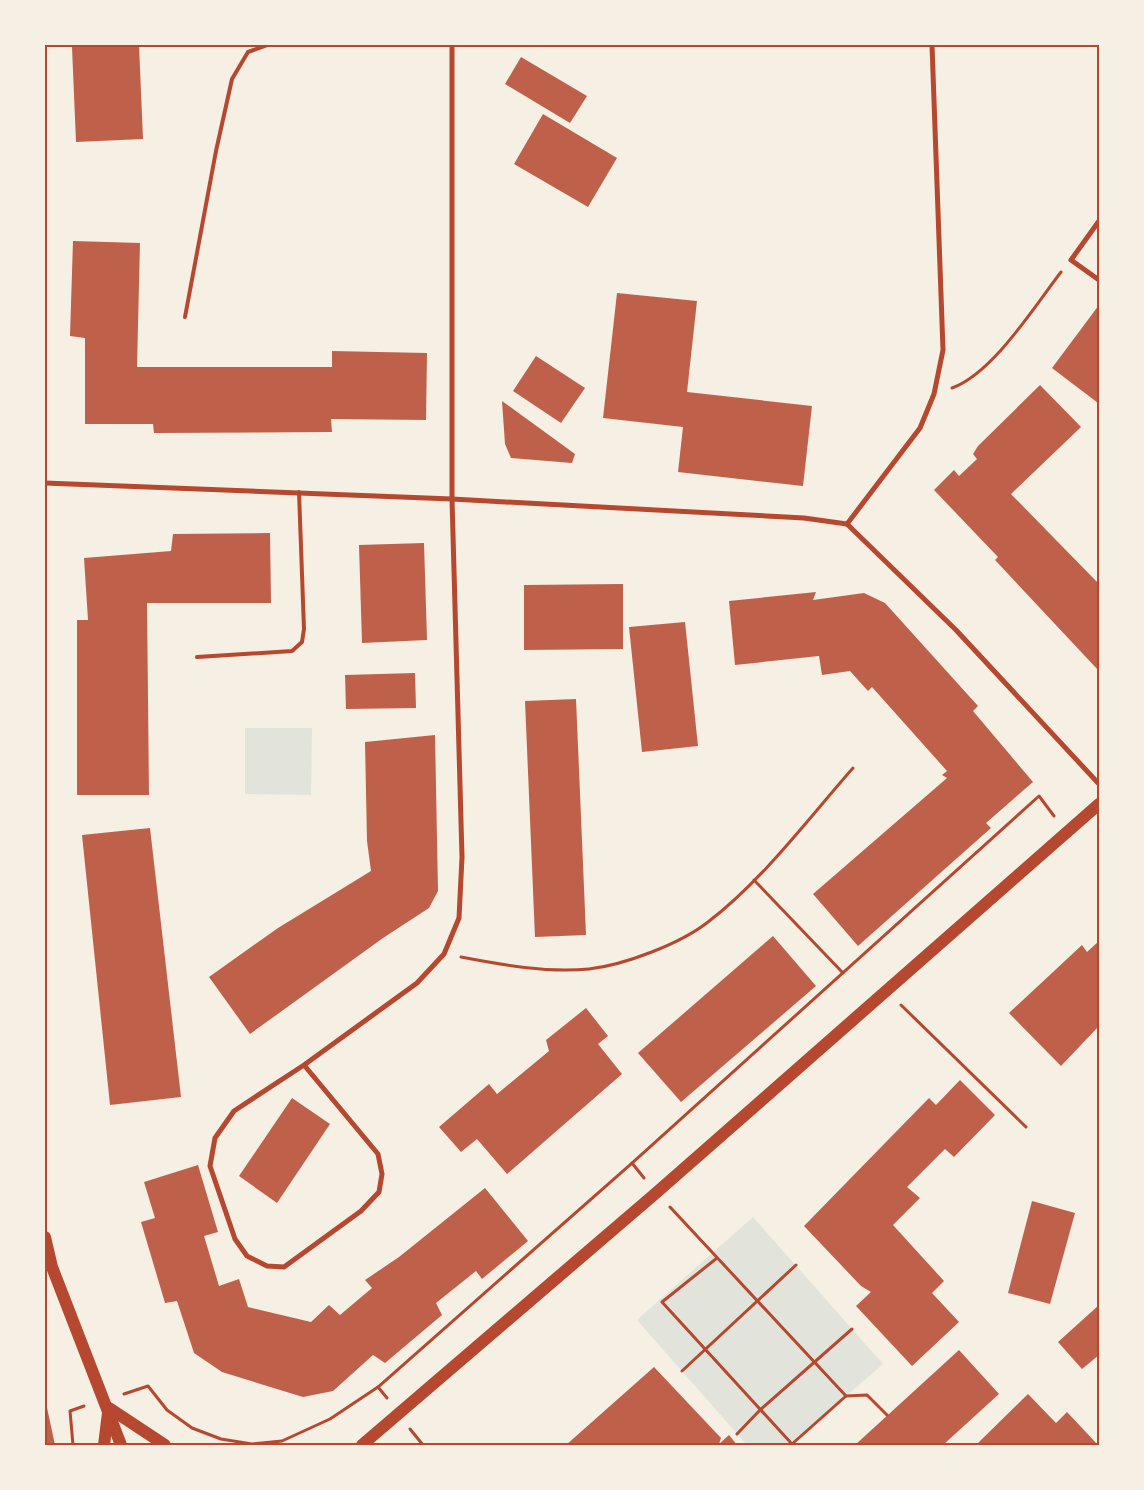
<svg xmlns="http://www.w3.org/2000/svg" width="1144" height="1490" font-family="'Fira Sans',sans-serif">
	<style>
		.green { fill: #e2e4dc }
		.building { fill: #bf614a }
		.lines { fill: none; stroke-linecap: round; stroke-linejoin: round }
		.path { stroke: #b5482f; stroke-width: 3 }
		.service { stroke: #b5482f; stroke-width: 4 }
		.minor { stroke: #b5482f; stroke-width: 5 }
		.primary { stroke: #b5482f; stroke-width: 12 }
		.neatline { fill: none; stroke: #b5482f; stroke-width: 2 }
	</style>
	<rect width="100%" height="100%" fill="#f6efe4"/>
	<g class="green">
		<path d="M245,728H312L311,795L245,794Z"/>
		<path d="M753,1217L883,1364L790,1445H747L637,1320Z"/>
	</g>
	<g class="building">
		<path d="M86,45H139L143,139L76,142L72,47Z"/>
		<path d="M521,57L587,96L570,123L505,84Z"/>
		<path d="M543,114L617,158L588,207L514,164Z"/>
		<path d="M73,241L140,243L137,367H332V351L427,353L426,420L331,419L332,432L154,433L153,424H85V338L70,336Z"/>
		<path d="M617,293L697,301L687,392L812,406L803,486L678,472L683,427L603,418Z"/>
		<path d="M1099,305V401L1098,403L1052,368Z"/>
		<path d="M536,356L585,388L561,423L513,391Z"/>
		<path d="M1040,385L1081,427L1011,494L1099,584V671L995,560L998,557L934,490L954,470L959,476L977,459L973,454L978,446Z"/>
		<path d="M502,401L575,454L572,463L511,458L505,444Z"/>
		<path d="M270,533L271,603H147L149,795H77V620H88L84,558L171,551L173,534Z"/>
		<path d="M424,543L427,640L362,643L359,545Z"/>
		<path d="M623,584V649L524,650V585Z"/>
		<path d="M816,592L813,600L864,593L885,603L978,706L973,711L1033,782L986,823L991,828L858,946L813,894L947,778L942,775L947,771L872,687L868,691L850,671L822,675L819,656L735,665L729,601Z"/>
		<path d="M685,622L698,746L642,752L629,627Z"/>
		<path d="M415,673L416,708L346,709L345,675Z"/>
		<path d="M576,699L586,935L535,937L525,701Z"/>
		<path d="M435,735L438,891L429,908L383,938L250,1034L209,977L278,928L371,871L367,841L365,742Z"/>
		<path d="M150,828L181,1097L110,1105L82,835Z"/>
		<path d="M773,936L816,986L681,1102L638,1053Z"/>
		<path d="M1099,941V1026L1061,1066L1009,1013L1082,945L1087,952Z"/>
		<path d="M586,1008L608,1036L598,1044L622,1074L507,1174L477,1139L461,1152L439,1127L489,1084L497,1094L549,1051L546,1040Z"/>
		<path d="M960,1080L995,1115L954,1157L945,1149L907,1187L920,1198L893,1225L944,1281L932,1293L959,1322L912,1366L856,1306L871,1292L861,1286L804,1226L929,1098L936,1105Z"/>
		<path d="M292,1098L330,1124L277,1203L239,1176Z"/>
		<path d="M198,1165L218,1232L204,1236L219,1286L239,1279L248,1307L311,1322L329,1305L340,1315L372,1288L365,1280L399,1257L485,1188L528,1241L482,1279L476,1271L436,1303L442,1315L385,1363L373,1355L333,1391L303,1397L222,1372L194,1353L177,1301L165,1303L141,1222L155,1218L144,1182Z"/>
		<path d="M1032,1201L1075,1213L1050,1304L1008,1293Z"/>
		<path d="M1099,1305V1355L1082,1369L1058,1342Z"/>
		<path d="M959,1350L999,1394L943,1445H855Z"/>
		<path d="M654,1367L721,1438L719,1444L729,1435L737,1445H566Z"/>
		<path d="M1028,1394L1056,1423L1067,1412L1098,1445H980L978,1443Z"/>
		<path d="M45,1403H46L55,1445H45Z"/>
	</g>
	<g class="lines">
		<g class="path">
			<path d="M952,388C993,373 1034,307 1061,272"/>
			<path d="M754,880L843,973"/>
			<path d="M461,957C503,965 546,973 589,969C624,965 680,944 708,922C762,881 808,819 853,768"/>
			<path d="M901,1005L1026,1127"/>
			<path d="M632,1163L644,1178"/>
			<path d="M670,1207L846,1396"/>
			<path d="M717,1258L662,1302L792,1444L846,1396L867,1395L887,1415"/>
			<path d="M682,1371L796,1265"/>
			<path d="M378,1387L387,1398"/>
			<path d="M124,1394L148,1386L167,1410L192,1428L221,1439L252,1444L282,1441L330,1419L378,1387L632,1163L1039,796L1054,816"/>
			<path d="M410,1429L423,1445"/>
			<path d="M737,1434L760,1410L852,1329"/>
			<path d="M73,1445L70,1411L84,1406"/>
		</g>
		<g class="service">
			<path d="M185,317L216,151L232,79L248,52L267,45"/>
			<path d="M197,657L292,651L302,642L304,629L299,492"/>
		</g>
		<g class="minor">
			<path d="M1099,221L1071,260L1099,280"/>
			<path d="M45,483L452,499L804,518L847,524"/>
			<path d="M847,524L920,428L934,394L943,350L932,45"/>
			<path d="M847,524L956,630L1099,784"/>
			<path d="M304,1065L378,1154L382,1174L379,1192L361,1211L284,1267L267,1266L247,1256L235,1239L210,1166L215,1138L234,1111L304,1065L417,983L444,954L459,918L462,857L452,499V45"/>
		</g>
		<g class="primary">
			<path d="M45,1237L52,1267L121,1445"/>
			<path d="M109,1408L165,1445"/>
			<path d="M104,1445L108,1413"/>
			<path d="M362,1445L656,1193L1099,804"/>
		</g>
	</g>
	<rect width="1144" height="1490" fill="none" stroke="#f6efe4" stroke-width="92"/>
	<rect x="46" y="46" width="1052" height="1398" class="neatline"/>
</svg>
